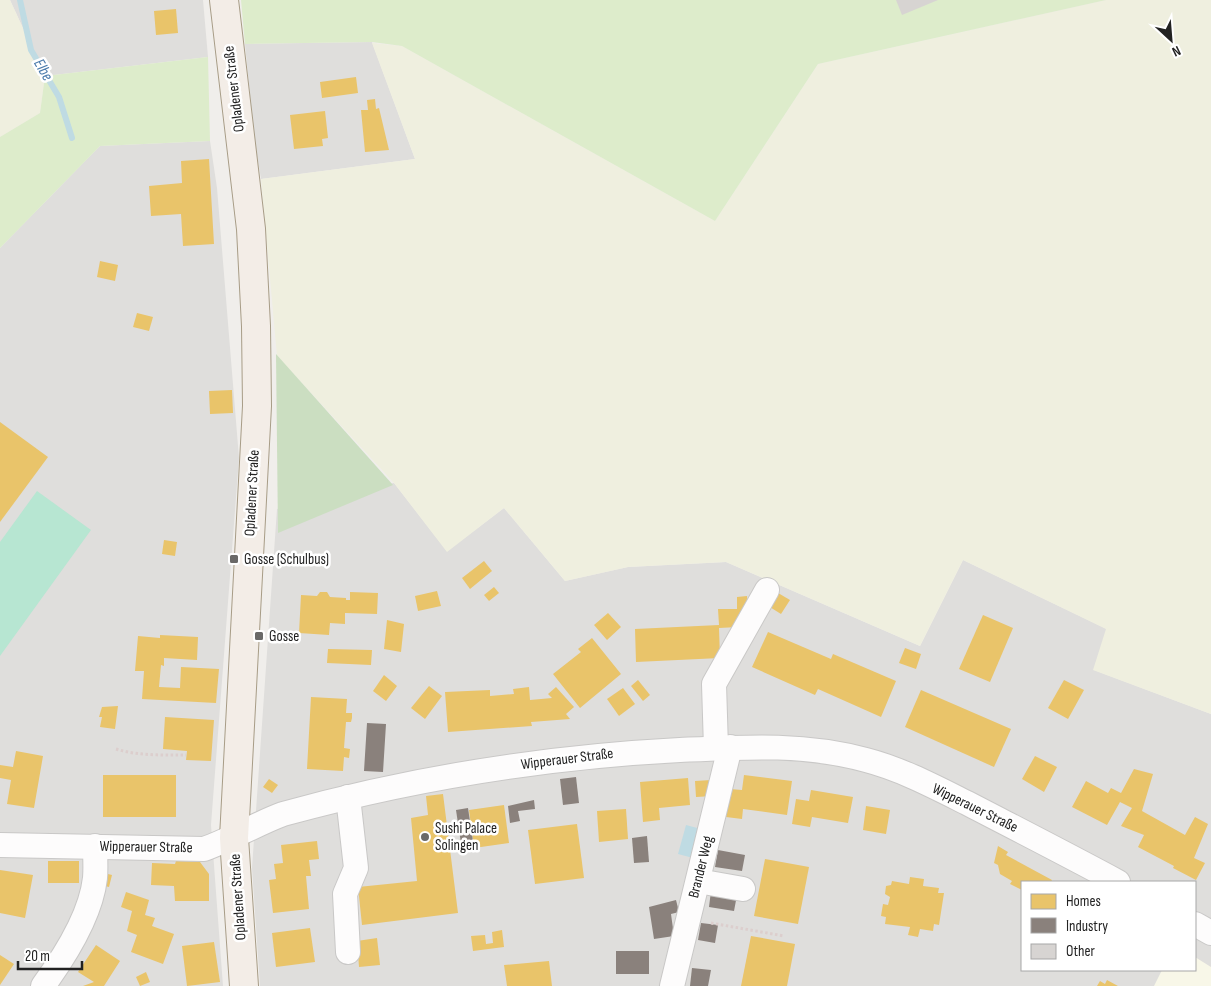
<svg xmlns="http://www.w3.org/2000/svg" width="1211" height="986" font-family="'Sofia Sans Condensed',sans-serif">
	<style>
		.residential { fill: #dfdedc; fill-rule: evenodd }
		.education { fill: #f8f7e8 }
		.farmland { fill: #efefdf }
		.grass { fill: #ddeccb }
		.forest { fill: #cbdec1 }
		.pitch { fill: #b7e6d2 }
		.water { fill: #bfdbe3 }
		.homes { fill: #e9c46a }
		.industry { fill: #8a817c }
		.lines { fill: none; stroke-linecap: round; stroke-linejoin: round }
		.stream { stroke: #bfdbe3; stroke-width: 6 }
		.building { fill: #d7d4d2 }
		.minor-casing { stroke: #c9c8c7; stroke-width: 26 }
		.major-casing { stroke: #a79c86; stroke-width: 30 }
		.path { stroke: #dccecd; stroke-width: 3; stroke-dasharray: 2.5 2.5; stroke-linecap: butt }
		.minor { stroke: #fdfcfc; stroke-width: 24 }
		.major { stroke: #f3ede7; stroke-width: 28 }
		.poi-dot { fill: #6a6968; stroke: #fff; stroke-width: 2 }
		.labels { text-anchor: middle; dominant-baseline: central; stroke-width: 5; stroke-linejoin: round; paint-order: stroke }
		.street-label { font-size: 15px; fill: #222; stroke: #fff }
		.poi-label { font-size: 15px; fill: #222; stroke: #fff; text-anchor: start }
		.water-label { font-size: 16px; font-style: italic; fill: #4a7aab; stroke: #fff }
	</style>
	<rect width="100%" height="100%" fill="#f0eeeb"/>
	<g class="residential">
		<path d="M10,0H203L208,57L45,76Z"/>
		<path d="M372,42L415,159L261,179L254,137L245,44Z"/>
		<path d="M210,141L217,188L239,458L211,825L223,986H0V248L100,146Z"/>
		<path d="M394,483L447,551L504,508L565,581L628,567L726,562L920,646L963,560L1107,629L1094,670L1211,714V986H260L252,868L277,509ZM1022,882H1195V970H1022Z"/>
	</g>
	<path class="education" d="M1195,957L1211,967V986H1154L1162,970H1195Z"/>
	<g class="farmland">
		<path d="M0,0H10L45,76L40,113L0,137Z"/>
		<path d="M1106,0H1211V714L1093,670L1106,629L963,560L920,646L726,562L628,567L565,581L504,508L447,552L394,483L277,356L261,179L415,159L372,43L402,46L715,221L818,64Z"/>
	</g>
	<g class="grass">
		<path d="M241,0H1106L818,64L715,221L402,46L372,42L245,44Z"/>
		<path d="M208,57L210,141L100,146L0,248V137L40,113L45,76Z"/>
	</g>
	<path class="forest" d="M276,354L393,485L278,533Z"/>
	<path class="pitch" d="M37,491L91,530L0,656V542Z"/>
	<path class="water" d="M686,825L701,829L693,858L678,854Z"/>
	<g class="homes">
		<path d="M176,9L178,33L156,35L154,11Z"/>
		<path d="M356,77L358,93L322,98L320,82Z"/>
		<path d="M375,99L376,109L379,108L389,150L365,152L361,110H368L367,100Z"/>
		<path d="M325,111L328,138L322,139L323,146L294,149L290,115Z"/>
		<path d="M209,159L214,244L183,246L181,214L151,216L149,186L182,183L181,161Z"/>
		<path d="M100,261L118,265L115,281L97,277Z"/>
		<path d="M137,313L153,317L149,331L133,327Z"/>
		<path d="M232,390L233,413L210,414L209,391Z"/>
		<path d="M0,422L48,457L0,522Z"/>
		<path d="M164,540L177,542L175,556L162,554Z"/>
		<path d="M484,561L492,571L470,589L462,578Z"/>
		<path d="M494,587L499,593L489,601L484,595Z"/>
		<path d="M773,590L790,600L781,614L765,604Z"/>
		<path d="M437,591L441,606L418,611L415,596Z"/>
		<path d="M320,592H327L330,597L346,598V600H350V592L378,593L377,614L345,613V624L330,623L329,635L299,633L301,595L317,596Z"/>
		<path d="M747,596L748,615H738V627L719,628L720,658L636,662L635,629L719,625L718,609H737V597Z"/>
		<path d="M608,613L621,627L607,640L594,625Z"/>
		<path d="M983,615L1013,628L990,682L959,669Z"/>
		<path d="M387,620L404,624L401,652L384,649Z"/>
		<path d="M768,632L831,659L833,654L896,681L881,717L818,689L815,695L752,667Z"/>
		<path d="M160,635L198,637L197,660L164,658V666L161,665L159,687L180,688L181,667L219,669L216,703L142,699L144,671H135L138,636L160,638Z"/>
		<path d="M592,638L621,674L580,708L553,674L581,652L578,649Z"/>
		<path d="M905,648L921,654L916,669L899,663Z"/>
		<path d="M328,649L372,650L371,665L327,663Z"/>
		<path d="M384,675L397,686L386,701L373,691Z"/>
		<path d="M638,680L650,695L643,701L631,686Z"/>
		<path d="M1064,680L1084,690L1068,719L1048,708Z"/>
		<path d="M429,686L442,696L425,719L411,708Z"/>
		<path d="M529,687L530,700L552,698L548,694L556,687L574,707L566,714L570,719L531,722L532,726L448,732L445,692L490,690V696L514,694L513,689Z"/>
		<path d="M623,688L635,704L619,716L607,699Z"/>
		<path d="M921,690L1011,729L994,767L905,727Z"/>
		<path d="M311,697L347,699L346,713H352V718L351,722H346L344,748L350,749L349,758L344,757L343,771L307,769Z"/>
		<path d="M118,706L115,729L100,727L102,717H99L102,707Z"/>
		<path d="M165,717L214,720L211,761L186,760L187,751L163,749Z"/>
		<path d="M16,751L43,756L34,808L7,804L11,780L0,778V765L13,767Z"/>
		<path d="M1035,756L1057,767L1044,792L1022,779Z"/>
		<path d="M1134,769L1153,774L1142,811L1185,835L1195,817L1208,824L1194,858L1205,863L1196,880L1173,868L1174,866L1138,847L1144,835L1121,826L1132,808L1120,802L1107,825L1072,807L1086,781L1108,793L1111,788L1121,793Z"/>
		<rect x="103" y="775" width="73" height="42"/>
		<path d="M744,775L792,781L787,815L743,809L742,819L726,817L730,789L742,790Z"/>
		<path d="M688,778L690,805L659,808L660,820L643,822L640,782Z"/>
		<path d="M269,779L278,785L272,793L263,787Z"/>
		<path d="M711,780L713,796L696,797L695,781Z"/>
		<path d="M811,790L853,797L848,823L812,817L810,827L792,824L796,799L809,801Z"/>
		<path d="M443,794L458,913L362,925L358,887L417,881L411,818L428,815L426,796Z"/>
		<path d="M504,805L509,843L474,848L469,810Z"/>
		<path d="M866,806L890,810L886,834L863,830Z"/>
		<path d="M626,809L628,839L599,842L597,811Z"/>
		<path d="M577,824L584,878L535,884L528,830Z"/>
		<path d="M317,841L319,859L309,860L311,876H306L309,909L273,913L269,880L276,879L274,864L283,863L281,845Z"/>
		<path d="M998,846L1008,852L1006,855L1052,880L1051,882H1022V890L1010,884L1012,881L1000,874L998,865L994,863Z"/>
		<path d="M765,859L809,867L798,924L754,916Z"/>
		<rect x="48" y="861" width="31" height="22"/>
		<path d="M176,861L200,862L209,874V901H175L174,886L151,885L152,863L175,864Z"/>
		<path d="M0,870L33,875L25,918L0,913Z"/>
		<path d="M104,873L112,875L109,887L101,885Z"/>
		<path d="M910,877L924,879L923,886L939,888L938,893H944L939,925L934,924L933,931L920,929L918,937L908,935L910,927L885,924L886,917L881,916L883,904L888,905L890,897L885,894L886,886L891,885L892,881L909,884Z"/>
		<path d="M126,892L149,900L145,915L155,918L152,926L174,934L163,964L131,952L137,935L127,931L132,911L121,907Z"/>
		<path d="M310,928L315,962L276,967L272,933Z"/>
		<path d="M502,930L504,947L473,951L471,936L485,935L486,944L493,943L492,932Z"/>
		<path d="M751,936L795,944L787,986H741Z"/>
		<path d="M377,938L380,965L359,967L357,941Z"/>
		<path d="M214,942L220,982L187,986L182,946Z"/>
		<path d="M96,945L120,961L104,986H83L94,982L78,972Z"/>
		<path d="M0,955L14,964L0,985Z"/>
		<path d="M549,961L552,986H507L504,965Z"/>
		<path d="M146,972L150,982L140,986L136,977Z"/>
		<path d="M1107,980L1118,986H1097L1100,981L1105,984Z"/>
	</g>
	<g class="industry">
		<path d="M367,723L386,724L383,772L364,771Z"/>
		<path d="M576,777L579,803L563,805L560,779Z"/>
		<path d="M534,800L535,809L518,811L520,821L510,823L508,806Z"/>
		<path d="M468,808L474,848L462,850L456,810Z"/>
		<path d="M647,836L649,862L634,863L632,838Z"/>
		<path d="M718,850L745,855L742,871L715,867Z"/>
		<path d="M711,891L737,895L734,911L709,907Z"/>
		<path d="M676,900L679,912L671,914L674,936L654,939L649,907Z"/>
		<path d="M701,923L718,925L715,943L698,940Z"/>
		<rect x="616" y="951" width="33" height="23"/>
		<path d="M692,968L711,970L708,986H690Z"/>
	</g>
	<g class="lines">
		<path class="stream" d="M20,0L31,50L59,97L72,138"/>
	</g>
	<path class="building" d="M896,0H938L902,15Z"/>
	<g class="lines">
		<g class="minor-casing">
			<g id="minor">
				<path d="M716,748L714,684L767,590"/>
				<path d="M348,797L356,868L345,894L348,952"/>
				<path d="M0,845L204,849C232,839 256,824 283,814C413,778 545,757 680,750C743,747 805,743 866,760C901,769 935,787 967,803C1017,829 1068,855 1118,882"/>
				<path d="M698,881L743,889"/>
				<path d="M1195,924L1211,933"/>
				<path d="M43,986C65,956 91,915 95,878C96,867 95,857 95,846"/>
				<path d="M672,986L730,747"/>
			</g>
		</g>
		<g class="major-casing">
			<path id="major" d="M224,0L251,229L256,326L257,406L234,838L244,986"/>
		</g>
		<g class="path">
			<path d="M116,749C138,756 163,755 186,755"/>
			<path d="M711,923L784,936"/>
		</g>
		<use href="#minor" class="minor"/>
		<use href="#major" class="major"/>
	</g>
	<g class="poi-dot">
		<rect x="229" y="554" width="10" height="10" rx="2.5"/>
		<rect x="254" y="631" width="10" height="10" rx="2.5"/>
		<circle cx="425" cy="837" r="5"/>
	</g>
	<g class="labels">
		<g class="street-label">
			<text transform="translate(234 89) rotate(-97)">Opladener Straße</text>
			<text transform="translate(252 493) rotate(-87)">Opladener Straße</text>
			<text transform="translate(567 759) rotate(-7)">Wipperauer Straße</text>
			<text transform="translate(975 808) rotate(26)">Wipperauer Straße</text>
			<text transform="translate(146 847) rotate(1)">Wipperauer Straße</text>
			<text transform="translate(701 867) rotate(-76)">Brander Weg</text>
			<text transform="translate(238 897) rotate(-94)">Opladener Straße</text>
		</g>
		<g class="poi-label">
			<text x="244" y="559">Gosse (Schulbus)</text>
			<text x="269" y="636">Gosse</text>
			<text x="435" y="828">Sushi Palace<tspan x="435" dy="17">Solingen</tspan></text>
		</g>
		<g class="water-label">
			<text transform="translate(43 70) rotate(59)">Elbe</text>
		</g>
	</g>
	<rect x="1021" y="881" width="175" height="90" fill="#ffffff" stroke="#a7a7a7"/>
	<rect x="1031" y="894" width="25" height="15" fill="#e9c46a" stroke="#a7a7a7"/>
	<text x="1066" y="906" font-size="15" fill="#222222">Homes</text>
	<rect x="1031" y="918" width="25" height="15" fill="#8a817c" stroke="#a7a7a7"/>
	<text x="1066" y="931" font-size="15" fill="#222222">Industry</text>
	<rect x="1031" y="944" width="25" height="15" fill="#d7d4d2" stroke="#a7a7a7"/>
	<text x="1066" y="956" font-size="15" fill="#222222">Other</text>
	<g transform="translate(1171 40) rotate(154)" stroke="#ffffff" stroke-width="4" paint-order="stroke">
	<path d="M0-4L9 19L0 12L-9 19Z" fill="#222222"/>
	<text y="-8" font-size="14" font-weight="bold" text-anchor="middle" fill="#222222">N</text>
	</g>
	<path d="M18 961v8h64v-8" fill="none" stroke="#222222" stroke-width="2.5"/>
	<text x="25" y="961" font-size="15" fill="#222222" stroke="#ffffff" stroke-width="4" paint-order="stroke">20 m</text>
</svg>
